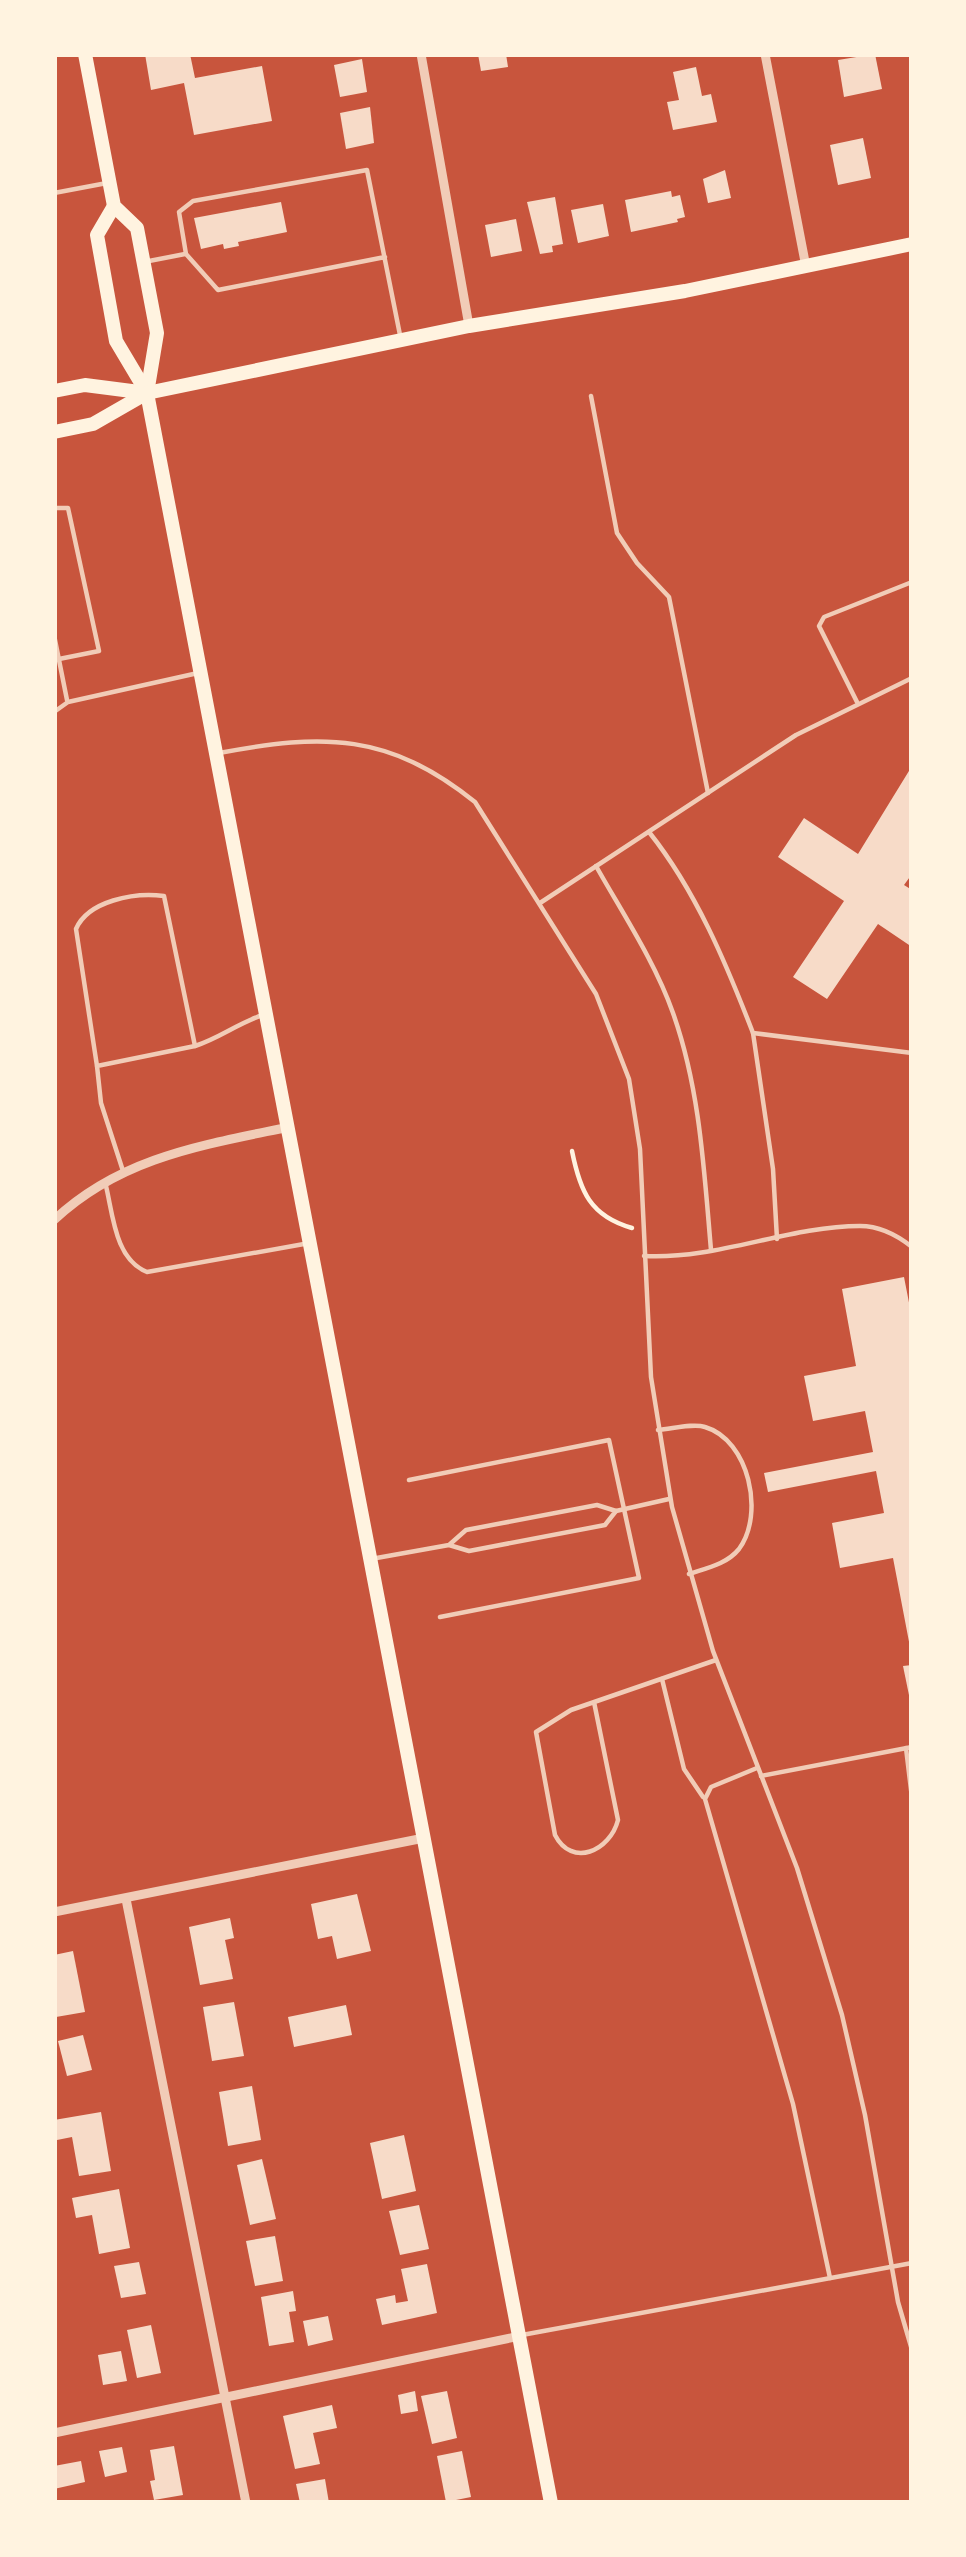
<svg xmlns="http://www.w3.org/2000/svg" width="966" height="2557" font-family="Cabin,sans-serif">
	<style>
		.building { fill: #f7dbc8 }
		.lines { fill: none; stroke-linecap: round; stroke-linejoin: round }
		.path { stroke: #fff3e0; stroke-width: 4.5 }
		.service { stroke: #f1ccb7; stroke-width: 4.5 }
		.minor { stroke: #f1ccb7; stroke-width: 9 }
		.secondary { stroke: #fff3e0; stroke-width: 14 }
	</style>
	<rect width="100%" height="100%" fill="#c8553d"/>
	<g class="building">
		<path d="M145,54H190L195,78L262,66L272,121L194,135L184,83L151,90Z"/>
		<path d="M478,54H506L508,67L481,71Z"/>
		<path d="M875,54L882,89L844,97L838,60Z"/>
		<path d="M362,59L367,92L340,97L334,65Z"/>
		<path d="M696,67L702,96L711,94L717,122L673,130L667,102L679,100L673,72Z"/>
		<path d="M370,107L374,143L346,149L340,113Z"/>
		<path d="M863,138L871,178L838,185L830,145Z"/>
		<path d="M725,170L731,198L708,203L703,179Z"/>
		<path d="M671,191L672,197L680,195L685,217L677,219L678,222L631,232L625,200Z"/>
		<path d="M555,197L563,244L552,246L553,252L540,254L527,202Z"/>
		<path d="M281,202L287,232L238,242L239,246L224,249L223,244L201,249L194,218Z"/>
		<path d="M603,204L609,236L578,243L571,210Z"/>
		<path d="M516,219L522,251L491,257L485,225Z"/>
		<path d="M912,766V874L904,885L912,890V947L878,924L827,999L793,977L844,901L778,857L804,818L858,854Z"/>
		<path d="M904,1277L912,1318L910,1647L893,1558L840,1568L832,1523L884,1513L876,1471L768,1492L764,1473L873,1452L865,1411L813,1421L804,1376L856,1366L842,1289Z"/>
		<path d="M912,1665V1699L910,1700L903,1666Z"/>
		<path d="M357,1894L371,1951L337,1959L332,1936L318,1939L311,1904Z"/>
		<path d="M230,1918L234,1938L225,1940L233,1979L200,1985L189,1927Z"/>
		<path d="M73,1951L85,2012L56,2017L54,1955Z"/>
		<path d="M234,2002L244,2056L212,2061L203,2007Z"/>
		<path d="M346,2005L352,2035L294,2047L288,2017Z"/>
		<path d="M83,2035L92,2070L67,2076L58,2041Z"/>
		<path d="M252,2086L261,2140L228,2146L219,2092Z"/>
		<path d="M101,2112L111,2171L79,2176L72,2137L57,2140L54,2120Z"/>
		<path d="M404,2135L416,2191L382,2199L370,2143Z"/>
		<path d="M262,2159L276,2219L250,2225L237,2165Z"/>
		<path d="M119,2189L130,2248L99,2254L92,2215L76,2218L72,2198Z"/>
		<path d="M419,2205L429,2249L400,2255L389,2211Z"/>
		<path d="M275,2236L283,2281L255,2286L246,2241Z"/>
		<path d="M139,2262L146,2294L121,2298L114,2266Z"/>
		<path d="M427,2264L437,2313L382,2325L376,2299L395,2295L396,2303L408,2301L401,2269Z"/>
		<path d="M293,2291L296,2311L289,2312L294,2342L269,2346L261,2297Z"/>
		<path d="M328,2316L333,2340L308,2346L303,2321Z"/>
		<path d="M151,2325L161,2373L137,2378L127,2330Z"/>
		<path d="M121,2351L127,2381L103,2385L98,2355Z"/>
		<path d="M415,2391L418,2411L401,2414L398,2395Z"/>
		<path d="M447,2391L457,2438L432,2444L421,2396Z"/>
		<path d="M332,2405L337,2428L313,2433L320,2464L295,2469L283,2416Z"/>
		<path d="M174,2446L183,2495L154,2500L150,2481L155,2480L150,2450Z"/>
		<path d="M122,2447L127,2472L105,2477L99,2451Z"/>
		<path d="M462,2451L471,2497L446,2502L437,2456Z"/>
		<path d="M81,2461L85,2482L54,2489V2466Z"/>
		<path d="M325,2479L329,2503H300L296,2484Z"/>
	</g>
	<g class="lines">
		<path class="path" d="M572,1151C580,1191 590,1216 632,1228"/>
		<g class="service">
			<path d="M54,193L107,183"/>
			<path d="M385,257L218,290L186,254L179,212L193,201L367,170L400,335"/>
			<path d="M149,261L185,254"/>
			<path d="M591,396L617,533L637,563L669,597L708,793"/>
			<path d="M54,508H68L99,651L59,659"/>
			<path d="M54,635L67,700"/>
			<path d="M857,702L819,626L824,617L912,582"/>
			<path d="M54,712L68,702L198,673"/>
			<path d="M219,753C324,733 389,733 475,802L596,994L629,1079L640,1149L651,1377L672,1507L713,1651L797,1868L842,2015L865,2115L898,2302L912,2350"/>
			<path d="M649,832C696,891 726,963 753,1033L912,1053"/>
			<path d="M596,866C623,914 655,962 673,1013C700,1089 704,1170 711,1250"/>
			<path d="M540,903L796,735L912,678"/>
			<path d="M753,1033L773,1169L777,1239"/>
			<path d="M97,1066L76,929C88,901 134,892 164,896L195,1046C220,1038 238,1023 263,1015"/>
			<path d="M123,1171L101,1103L97,1066L195,1046"/>
			<path d="M106,1186C113,1215 115,1259 147,1272L304,1244"/>
			<path d="M644,1256C717,1260 788,1226 860,1226C880,1226 897,1235 912,1247"/>
			<path d="M658,1430C672,1429 693,1423 705,1427C749,1440 765,1514 739,1549C727,1564 707,1568 689,1574"/>
			<path d="M409,1480L609,1440L639,1578L440,1617"/>
			<path d="M616,1511L669,1499"/>
			<path d="M371,1559L449,1545L469,1551L605,1525L616,1511L597,1505L466,1530L449,1545"/>
			<path d="M662,1679L684,1769L703,1797"/>
			<path d="M594,1702L618,1820C610,1851 572,1868 555,1835L536,1732L571,1710L716,1660"/>
			<path d="M906,1748L912,1798"/>
			<path d="M757,1768L711,1787L705,1799L793,2104L830,2278"/>
			<path d="M761,1776L912,1747"/>
			<path d="M522,2335L912,2263"/>
		</g>
		<g class="minor">
			<path d="M421,54L469,326"/>
			<path d="M765,54L806,267"/>
			<path d="M54,1220C121,1157 203,1145 289,1127"/>
			<path d="M126,1899L246,2503"/>
			<path d="M54,1912L424,1838"/>
			<path d="M54,2433L520,2336"/>
		</g>
		<g class="secondary">
			<path d="M85,54L114,206L137,228L157,333L147,393"/>
			<path d="M114,206L97,235L116,341L147,393L551,2503"/>
			<path d="M54,391L85,385L147,393"/>
			<path d="M54,432L93,424L147,393L469,326L685,291L912,244"/>
		</g>
	</g>
	<rect width="966" height="2557" fill="none" stroke="#fff3e0" stroke-width="114"/>
</svg>
